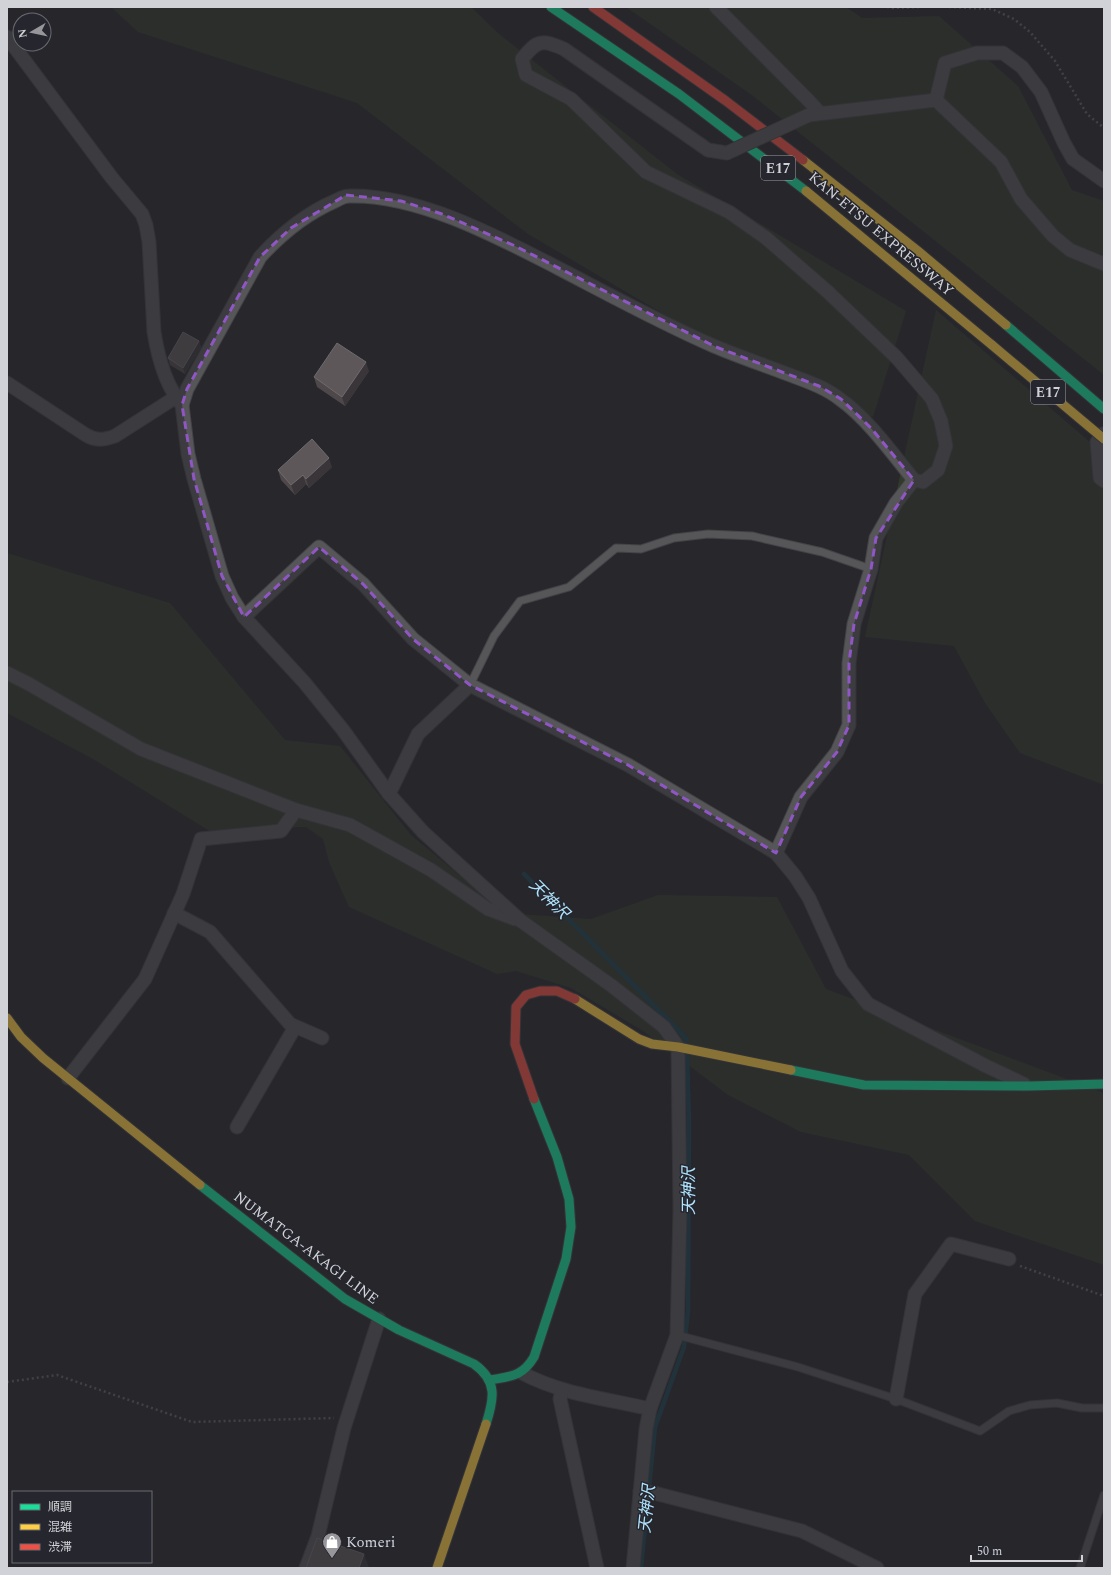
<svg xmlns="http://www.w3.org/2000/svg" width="1111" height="1575" font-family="Spectral,'Noto Sans JP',serif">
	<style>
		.green { fill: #31392a }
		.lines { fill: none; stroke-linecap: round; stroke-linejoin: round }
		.stream { stroke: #1e404f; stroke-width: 4.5 }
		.lane-casing { stroke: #434347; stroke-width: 9 }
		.street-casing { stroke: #434347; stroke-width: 15 }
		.fast-casing { stroke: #434347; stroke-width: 11 }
		.slow-casing { stroke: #434347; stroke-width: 11 }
		.jam-casing { stroke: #434347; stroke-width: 11 }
		.path { stroke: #616265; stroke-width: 2.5; stroke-dasharray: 2 3; stroke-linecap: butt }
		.lane { stroke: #565659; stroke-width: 7 }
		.street { stroke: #565659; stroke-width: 13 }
		.fast { stroke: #16e098; stroke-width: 9 }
		.slow { stroke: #ffcf43; stroke-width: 9 }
		.jam { stroke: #f24e42; stroke-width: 9 }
		.street-bridge-casing { stroke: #434347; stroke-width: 15; stroke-linecap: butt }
		.slow-bridge-casing { stroke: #434347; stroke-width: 11; stroke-linecap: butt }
		.street-bridge { stroke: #565659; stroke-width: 13 }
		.slow-bridge { stroke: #ffcf43; stroke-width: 9 }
		.wall { fill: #4f484b }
		.shaded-wall { fill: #393538 }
		.building { fill: #5d575a; stroke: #6f6a6d }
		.marked { fill: none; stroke: #9056c5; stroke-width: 3; stroke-dasharray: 8 5; stroke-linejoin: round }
		.labels { text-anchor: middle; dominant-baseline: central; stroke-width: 3; stroke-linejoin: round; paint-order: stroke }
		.shield { fill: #25262e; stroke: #9d9ea4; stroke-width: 1 }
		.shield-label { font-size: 14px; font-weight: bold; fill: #d1d2d7 }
		.street-label { font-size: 15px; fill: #d1d2d7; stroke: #25262e }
		.poi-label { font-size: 15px; fill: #d1d2d7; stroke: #25262e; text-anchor: start }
		.water-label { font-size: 16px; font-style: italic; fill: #b0e4fe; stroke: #25262e }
	</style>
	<rect width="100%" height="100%" fill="#27272c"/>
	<g class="green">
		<path d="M111,7H471L498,33L677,174L906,311L873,417L716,345L528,234L357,103L138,32Z"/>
		<path d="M626,7H846L862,18L939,16L1018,86L1072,190L1104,201V375L753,96Z"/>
		<path d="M936,310L1104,454V785L1020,753L985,703L954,646L865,637Z"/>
		<path d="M7,553L170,603L285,740L340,746L411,835L505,913L591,919L658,895L777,897L826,989L1104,1093V1265L975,1221L909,1155L801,1132L728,1095L643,1031L571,988L516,971L497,974L349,907L329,862L323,839L306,827L262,828L221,838L93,759L7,713Z"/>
	</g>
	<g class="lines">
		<g class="stream">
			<path d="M524,874L686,1038V1044"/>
			<path d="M641,1568L655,1427L684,1347L688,1311L689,1123L687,1053"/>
		</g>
		<g class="lane-casing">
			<g id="lane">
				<path d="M470,685L494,636L520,601L569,587L616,548L641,549L674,538L708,534L752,536L822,552L871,569"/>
				<path d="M677,1335L798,1367L896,1399L980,1431L1009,1411L1030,1405L1057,1403L1082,1408H1104"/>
				<path d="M1080,1568L1104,1495"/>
			</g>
		</g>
		<g class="street-casing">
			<g id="street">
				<path d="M716,7L810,102L820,113"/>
				<path d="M7,37L112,178L142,214L146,225L149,242L154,332C158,357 165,385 182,405"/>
				<path d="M936,100L945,63L977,53H1003L1022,67L1041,92L1064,143L1073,159L1104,181"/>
				<path d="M809,115L936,100L1001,162L1021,199L1053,236L1070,250L1104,264"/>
				<path d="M7,383L86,435C96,441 104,440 115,436L176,397"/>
				<path d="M1103,434L1097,442L1100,478L1104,481"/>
				<path d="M244,617L319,547L363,584L413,639L470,685L628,765L776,853L795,876L809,898L842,971L868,1004L986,1066L1024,1084"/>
				<path d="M7,673L29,684L141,749L296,810L350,825L431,870L488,909L515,919"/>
				<path d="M389,794L418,734L470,685"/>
				<path d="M776,853L801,797L837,752L849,725V663L854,624L871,569L876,538L896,503L914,480"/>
				<path d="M174,913L210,932L290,1024L322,1038"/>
				<path d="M68,1078L145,979L183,894L201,839L281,831L296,810"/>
				<path d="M237,1127L295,1027"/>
				<path d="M522,1373C561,1394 608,1399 650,1409"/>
				<path d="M562,1390L560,1399L597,1568"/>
				<path d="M896,1399L915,1294L951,1244L1009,1259"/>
				<path d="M640,1491L654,1493L802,1531L877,1568"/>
				<path d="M306,1568L318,1536L344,1428L379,1319"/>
				<path d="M633,1568L646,1429L650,1409L677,1335L680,1211L678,1047L664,1027L612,986L521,921L423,832L389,794L343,730L304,682L244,617L232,598L222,576L194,479L188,454L182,405L187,389L260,257C281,234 305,214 335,201C339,199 344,196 349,196C418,194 498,237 558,268C610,295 661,323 714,346C740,357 767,366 793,376C809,382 826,388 840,399C867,418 893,454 914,480L923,482L938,470L946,446L941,421L932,399L897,358L828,292L766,238L729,212L646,172L571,99L526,75L522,59C537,40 542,39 564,49L708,150L727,153"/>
			</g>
		</g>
		<g class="fast-casing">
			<g id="fast">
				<path d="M551,7L679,94L806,191"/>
				<path d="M1006,325L1104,409"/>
				<path d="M791,1070L864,1085L1030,1086L1104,1084"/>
				<path d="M200,1185L345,1299L399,1330L474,1364C498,1381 494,1399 486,1424"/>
				<path d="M490,1380C511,1376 522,1377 534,1357L566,1259L571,1227L569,1199L557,1157L534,1099"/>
			</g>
		</g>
		<g class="slow-casing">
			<g id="slow">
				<path d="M803,160L918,251L1006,325"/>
				<path d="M806,191L992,345"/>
				<path d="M575,999L639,1039L652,1044L678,1047L791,1070"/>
				<path d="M7,1018L21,1037L43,1058L200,1185"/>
				<path d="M437,1568L486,1424"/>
			</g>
		</g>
		<g class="jam-casing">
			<g id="jam">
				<path d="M593,7L726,101L803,160"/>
				<path d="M534,1099L515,1044L516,1007L526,995L540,991H557L575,999"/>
			</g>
		</g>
		<g class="path">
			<path d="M887,7L892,8L922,7"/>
			<path d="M949,7L992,9L1014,19L1030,32L1055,61L1087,114L1104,128"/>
			<path d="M1020,1266L1104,1296"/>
			<path d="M7,1382L57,1375L192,1422L334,1418"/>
		</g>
		<use href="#lane" class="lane"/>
		<use href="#street" class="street"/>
		<use href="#fast" class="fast"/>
		<use href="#slow" class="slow"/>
		<use href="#jam" class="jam"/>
		<g class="street-bridge-casing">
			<path id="street-bridge" d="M727,153L809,115"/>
		</g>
		<g class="slow-bridge-casing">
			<path id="slow-bridge" d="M992,345L1104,439"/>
		</g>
		<use href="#street-bridge" class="street-bridge"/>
		<use href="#slow-bridge" class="slow-bridge"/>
	</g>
	<g class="wall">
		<path d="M199,341L201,348L185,374L170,365L168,358Z"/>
		<path d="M369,371L345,406L317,387L314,377Z"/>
		<path d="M332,467L309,488L306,484L295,495L281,480L278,470Z"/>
	</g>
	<g class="shaded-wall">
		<path d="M199,341L201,348L185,374L183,368Z"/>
		<path d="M366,362L369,371L345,406L342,397Z"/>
		<path d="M329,458L332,467L309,488L306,479Z"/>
		<path d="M303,475L306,484L295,495L291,485Z"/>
		<path d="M364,1554L369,1567L368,1568H359Z"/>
	</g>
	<g class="building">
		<path d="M183,332L199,341L183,368L168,358Z"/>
		<path d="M337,343L366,362L342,397L314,377Z"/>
		<path d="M312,439L329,458L306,479L303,475L291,485L278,470Z"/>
		<path d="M317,1538L364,1554L359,1568H306Z"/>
	</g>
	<path d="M0 0H1111V1575H0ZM346,195L401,201L442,214L513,245L716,347L819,386L841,399L871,428L914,480L876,538L871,569L854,624L849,663V725L837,752L801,797L776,853L628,765L470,685L413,639L363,584L319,547L244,617L222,576L194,479L182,405L187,389L260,257L291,228Z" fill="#27272c" fill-opacity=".55" fill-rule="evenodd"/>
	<path class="marked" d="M346,195L401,201L442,214L513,245L716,347L819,386L841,399L871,428L914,480L876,538L871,569L854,624L849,663V725L837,752L801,797L776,853L628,765L470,685L413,639L363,584L319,547L244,617L222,576L194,479L182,405L187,389L260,257L291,228Z"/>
	<defs>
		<g id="shop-pin" transform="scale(1)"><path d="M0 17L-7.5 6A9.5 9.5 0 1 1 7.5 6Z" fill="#96969b" stroke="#25262e"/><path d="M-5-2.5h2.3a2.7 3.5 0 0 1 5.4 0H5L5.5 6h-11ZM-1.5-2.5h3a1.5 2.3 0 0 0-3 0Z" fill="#fff"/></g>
	</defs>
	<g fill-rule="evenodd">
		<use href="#shop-pin" x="332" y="1542"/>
	</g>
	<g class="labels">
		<g class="shield">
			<rect x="761" y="156" width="34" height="24" rx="3"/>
			<rect x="1031" y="380" width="34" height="24" rx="3"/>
		</g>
		<g class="shield-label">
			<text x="778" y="168">E17</text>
			<text x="1048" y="392">E17</text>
		</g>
		<g class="street-label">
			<text transform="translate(881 234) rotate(40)">KAN-ETSU EXPRESSWAY</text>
			<text transform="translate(306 1248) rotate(37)">NUMATGA-AKAGI LINE</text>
		</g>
		<g class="poi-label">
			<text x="346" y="1542">Komeri</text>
		</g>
		<g class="water-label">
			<text transform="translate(549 899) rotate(45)">天神沢</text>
			<text transform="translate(689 1191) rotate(-90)">天神沢</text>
			<text transform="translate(647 1509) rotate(-84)">天神沢</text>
		</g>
	</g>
	<rect width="1111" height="1575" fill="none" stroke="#d1d2d7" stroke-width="16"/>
	<rect x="12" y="1491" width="140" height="72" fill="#25262e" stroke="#6a6b72"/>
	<rect x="20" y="1504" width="20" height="6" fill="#16e098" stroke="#6a6b72"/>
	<text x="48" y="1511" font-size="12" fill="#d1d2d7">順調</text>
	<rect x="20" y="1524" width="20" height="6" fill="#ffcf43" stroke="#6a6b72"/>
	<text x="48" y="1531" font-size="12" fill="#d1d2d7">混雑</text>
	<rect x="20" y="1544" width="20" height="6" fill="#f24e42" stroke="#6a6b72"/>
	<text x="48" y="1551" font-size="12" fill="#d1d2d7">渋滞</text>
	<g transform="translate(32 32) rotate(261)"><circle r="19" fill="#25262e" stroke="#6a6b72"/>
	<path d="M0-3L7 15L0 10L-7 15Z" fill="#96969b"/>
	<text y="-6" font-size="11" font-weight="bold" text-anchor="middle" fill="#d1d2d7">N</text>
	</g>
	<path d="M971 1555v6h111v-6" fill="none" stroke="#d1d2d7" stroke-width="2"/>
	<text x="977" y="1555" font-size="12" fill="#d1d2d7" stroke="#25262e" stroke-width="3" paint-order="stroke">50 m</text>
</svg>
